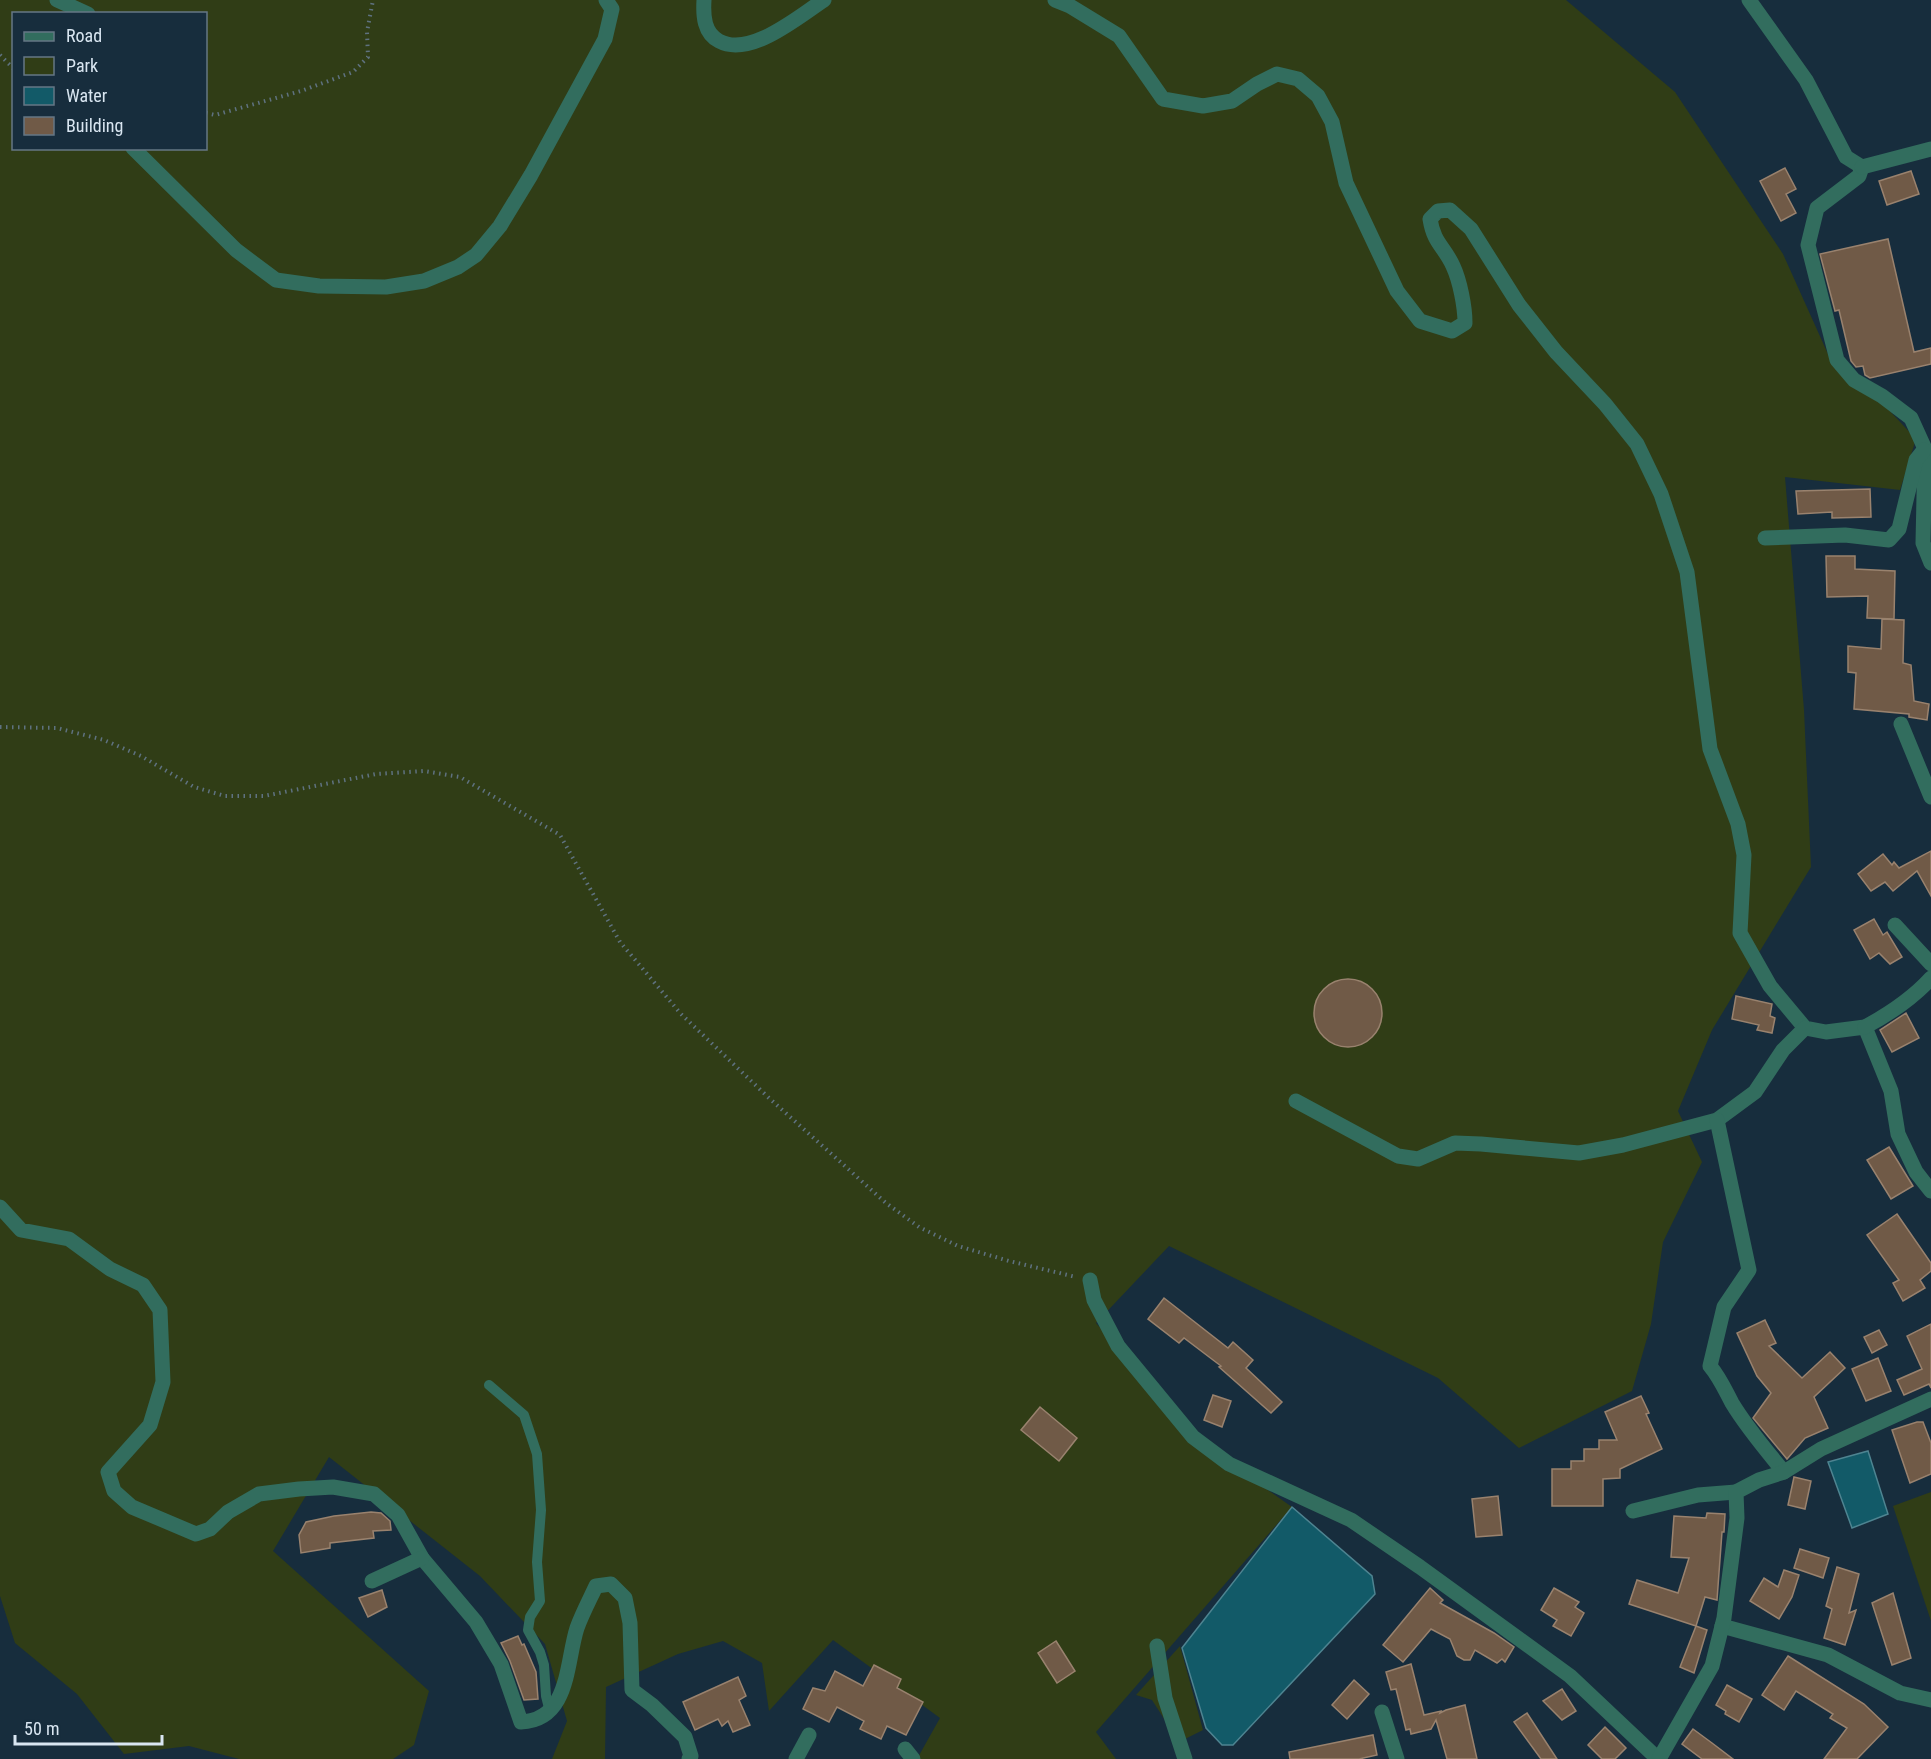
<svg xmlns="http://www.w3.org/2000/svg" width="1931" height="1759" font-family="'Roboto Condensed',sans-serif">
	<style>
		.green { fill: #303d16; fill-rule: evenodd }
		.water { fill: #125a68; stroke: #4e8491; stroke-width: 1.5 }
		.building { fill: #705a47; stroke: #99826e; stroke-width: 1.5 }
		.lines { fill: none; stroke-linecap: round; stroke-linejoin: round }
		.path { stroke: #5f7280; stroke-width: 4; stroke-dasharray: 1.5 4.5; stroke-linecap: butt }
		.service { stroke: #326d5e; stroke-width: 10 }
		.minor { stroke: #326d5e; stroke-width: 15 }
	</style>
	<rect width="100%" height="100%" fill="#172d3d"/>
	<g class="green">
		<path d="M0,0H1566L1675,92L1783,254L1832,363L1887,408L1916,439L1900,490L1785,477L1804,710L1811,867L1712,1030L1678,1111L1702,1162L1663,1242L1651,1324L1632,1391L1519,1448L1438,1378L1169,1246L1096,1323L1202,1444L1292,1507L1096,1732L1116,1759H917L940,1718L833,1640L769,1711L762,1663L723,1641L678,1654L606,1687L605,1759H552L567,1721L545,1644L480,1576L329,1457L273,1551L429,1691L414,1745L393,1759H239L189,1746L124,1754L77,1694L15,1643L0,1596ZM14,14H206V148H14Z"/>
		<path d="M1931,1492V1621L1893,1506Z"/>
		<path d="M1180,1646L1203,1730L1179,1742L1152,1700L1136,1695Z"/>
	</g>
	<g class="water">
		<path d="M1868,1451L1888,1514L1852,1528L1828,1462Z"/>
		<path d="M1292,1507L1372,1576L1375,1594L1233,1745H1222L1206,1728L1182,1648Z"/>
	</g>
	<g class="building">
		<path d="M1785,168L1796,189L1786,194L1796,213L1781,221L1760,181Z"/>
		<path d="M1911,171L1919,194L1887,205L1879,181Z"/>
		<path d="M1888,239L1914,352L1931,348V364L1870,378L1865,375L1863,366L1856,367L1851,361L1839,310L1835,311L1820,254Z"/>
		<path d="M1870,489L1871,517L1832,518V512L1798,514L1796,491Z"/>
		<path d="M1826,556H1855V569L1895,571L1894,619L1867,618L1868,596L1827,597Z"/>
		<path d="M1882,619L1904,620L1903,663L1911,665L1914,701L1929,704L1927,720L1909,717V714L1854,709L1856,673L1848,672V646L1881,649Z"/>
		<path d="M1931,851V896L1917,871L1893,891L1885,882L1871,891L1858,874L1883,854L1892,865L1894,862L1899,868Z"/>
		<path d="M1874,919L1883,935L1887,932L1902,957L1890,964L1879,953L1870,959L1854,930Z"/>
		<circle cx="1348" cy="1013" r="34"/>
		<path d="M1736,996L1772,1004L1770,1016L1775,1018L1772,1033L1757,1030L1759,1025L1732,1019Z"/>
		<path d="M1906,1013L1919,1038L1892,1052L1880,1030Z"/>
		<path d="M1889,1147L1913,1186L1891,1199L1867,1160Z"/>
		<path d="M1897,1214L1931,1263V1271L1920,1280L1925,1288L1903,1301L1893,1283L1899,1280L1867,1235Z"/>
		<path d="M1164,1298L1228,1348L1233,1342L1253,1360L1246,1368L1282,1402L1271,1413L1219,1367L1221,1366L1184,1338L1179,1343L1148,1319Z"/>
		<path d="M1765,1320L1776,1343L1769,1346L1802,1378L1830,1352L1845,1368L1814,1397L1828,1428L1805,1438L1787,1459L1753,1418L1771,1393L1757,1376L1737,1333Z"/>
		<path d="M1931,1324V1388L1929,1384L1904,1395L1897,1380L1922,1369L1907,1336Z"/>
		<path d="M1879,1330L1887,1345L1872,1353L1864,1337Z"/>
		<path d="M1878,1358L1891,1391L1866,1401L1852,1369Z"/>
		<path d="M1213,1395L1231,1401L1222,1427L1204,1420Z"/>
		<path d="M1641,1396L1649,1413L1646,1414L1662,1449L1620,1469V1478L1603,1479V1506H1552V1469H1571V1461H1584V1449H1599V1440H1617L1605,1412Z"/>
		<path d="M1040,1407L1077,1438L1059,1461L1021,1430Z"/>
		<path d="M1917,1422H1923L1931,1443V1474L1910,1483L1892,1430Z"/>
		<path d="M1794,1477L1811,1481L1805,1509L1788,1505Z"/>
		<path d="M1498,1496L1502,1535L1476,1537L1472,1499Z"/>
		<path d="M371,1512L381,1513L390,1521L391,1530L373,1531L374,1538L330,1543V1548L301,1553L299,1535L306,1522L334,1516Z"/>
		<path d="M1707,1513L1725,1514L1724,1532H1722L1717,1600L1705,1597L1696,1626L1629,1604L1637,1580L1678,1593L1689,1558L1671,1557L1674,1516L1706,1518Z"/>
		<path d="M1800,1549L1829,1558L1823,1578L1794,1568Z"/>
		<path d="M1837,1567L1859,1574L1849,1613L1856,1610L1845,1645L1824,1638L1832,1609L1826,1606Z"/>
		<path d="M1784,1570L1799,1575L1792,1597L1779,1619L1750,1601L1764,1578L1778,1587Z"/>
		<path d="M1430,1588L1443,1600L1440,1603L1494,1633L1514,1647L1505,1662L1502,1659L1497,1663L1475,1650L1470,1660H1464L1457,1656L1450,1639L1431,1629L1403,1662L1383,1645Z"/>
		<path d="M1554,1588L1579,1602L1575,1607L1584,1613L1571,1636L1553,1626L1557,1620L1541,1610Z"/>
		<path d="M382,1590L387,1607L368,1617L359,1598Z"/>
		<path d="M1893,1593L1911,1658L1892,1665L1872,1603Z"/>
		<path d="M1696,1626L1707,1630L1694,1673L1680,1667Z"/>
		<path d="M518,1636L522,1645L524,1644L536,1672L538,1699L524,1700L510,1661L501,1643Z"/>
		<path d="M1056,1641L1075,1671L1057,1683L1038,1653Z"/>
		<path d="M1788,1656L1864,1704L1888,1727L1857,1759H1824L1847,1728L1830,1718L1833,1714L1796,1691L1784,1710L1762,1695Z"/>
		<path d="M1411,1664L1424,1715L1441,1711L1440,1713L1446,1710L1465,1705L1477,1759H1447L1436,1720L1431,1729L1411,1734L1410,1729L1406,1730L1396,1689L1391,1690L1386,1672Z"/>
		<path d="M874,1665L901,1679L897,1688L923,1702L906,1735L887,1726L881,1739L860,1729L864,1721L837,1707L829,1722L803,1709L813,1688L825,1691L835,1671L863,1686Z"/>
		<path d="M738,1677L746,1696L739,1700L750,1725L733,1732L728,1721L722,1726L718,1719L695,1730L683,1702Z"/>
		<path d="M1354,1680L1369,1694L1347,1719L1332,1705Z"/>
		<path d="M1727,1685L1752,1699L1739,1722L1725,1714L1726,1711L1716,1705Z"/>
		<path d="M1562,1689L1576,1711L1562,1720L1543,1701Z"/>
		<path d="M1527,1713L1538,1730L1557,1759H1541L1514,1722Z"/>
		<path d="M1605,1727L1626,1748L1615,1759H1602L1588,1745Z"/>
		<path d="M1693,1729L1712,1743L1733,1759H1702L1682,1744Z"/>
		<path d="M1373,1735L1377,1755L1359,1759H1290L1289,1752Z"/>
	</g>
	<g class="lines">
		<g class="path">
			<path d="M0,55L14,69"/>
			<path d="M206,113L215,115L301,91L353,72L368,57L367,32L373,0"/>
			<path d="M0,727L57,728L104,740L141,756L194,787L225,796H264L376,774L424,771L460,777L560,835L620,942L681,1014L769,1098L886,1203L919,1227L958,1246L1009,1261L1076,1277"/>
		</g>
		<path class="service" d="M489,1385L524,1415L537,1454L541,1510L537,1562L540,1601L530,1617L528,1630L540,1652L544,1665L546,1696L550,1712"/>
		<g class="minor">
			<path d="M57,0L88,14"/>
			<path d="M704,0C703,16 704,33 719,41C750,58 798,17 824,0"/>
			<path d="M1055,0L1070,6L1119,36L1163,99L1203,106L1232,101L1257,84L1277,74L1298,79L1318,96L1332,122L1346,183L1397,291L1420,321L1452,331L1465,323C1465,307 1460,281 1453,266C1444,246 1434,244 1430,219L1438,211L1450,210L1471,229L1519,305L1556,352L1605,404L1637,444L1661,494L1687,572L1710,749L1738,824L1744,855L1740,933L1770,986L1805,1028L1826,1032L1865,1027L1891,1091L1898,1134L1916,1172L1931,1191"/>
			<path d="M1749,0L1806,80L1846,157L1862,167L1859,176L1817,208L1808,245L1837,360L1854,380L1882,396L1911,418L1925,449L1923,543L1931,563"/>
			<path d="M133,148L236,250L276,280L319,286L386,287L424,281L458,267L476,255L500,226L531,175L605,39L612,9L606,0"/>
			<path d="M1862,167L1931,149"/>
			<path d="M1765,538L1845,535L1889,540L1899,529L1916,460L1924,450"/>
			<path d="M1901,724L1931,797"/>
			<path d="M1895,925L1931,964"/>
			<path d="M1865,1027C1889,1014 1912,999 1931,978"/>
			<path d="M1296,1101L1398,1156L1418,1159L1455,1143L1481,1144L1579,1153L1623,1145L1717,1120L1755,1092L1783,1050L1805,1028"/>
			<path d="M1717,1120L1749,1270L1724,1307L1710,1366C1720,1378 1725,1390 1732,1403C1747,1428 1766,1450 1784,1472"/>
			<path d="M0,1207L21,1230L69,1239L110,1269L143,1285L160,1310L163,1382L150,1425L108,1472L114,1491L132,1507L196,1534L210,1529L228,1512L259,1494L299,1489L333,1487L374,1494L398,1515L422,1558L476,1622L501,1664L521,1722C570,1720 566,1662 577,1628C582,1614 590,1599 596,1586L611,1584L625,1598L630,1623L632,1690L652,1705L685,1737L691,1756L689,1759"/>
			<path d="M1090,1280L1094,1300L1118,1346L1193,1437L1229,1464L1351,1520L1420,1567L1570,1676L1658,1759"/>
			<path d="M1633,1511L1698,1495L1736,1492"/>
			<path d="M372,1581L422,1558"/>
			<path d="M1722,1626L1828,1655L1900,1693L1931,1700"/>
			<path d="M1157,1646L1165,1698L1185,1759"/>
			<path d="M1382,1712L1397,1759"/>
			<path d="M905,1749L913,1759"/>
			<path d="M796,1759L809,1735"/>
			<path d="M1659,1759L1712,1666L1724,1618L1737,1518L1736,1492L1759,1480L1784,1472L1821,1449L1931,1399"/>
		</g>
	</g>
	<rect x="12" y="12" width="195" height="138" fill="#172d3d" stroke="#657785" stroke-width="1.5"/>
	<rect x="24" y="32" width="30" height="9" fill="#326d5e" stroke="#657785" stroke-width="1.5"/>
	<text x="66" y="42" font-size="18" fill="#d9e6f1">Road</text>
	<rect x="24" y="57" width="30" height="18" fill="#303d16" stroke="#657785" stroke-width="1.5"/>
	<text x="66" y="72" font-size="18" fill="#d9e6f1">Park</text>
	<rect x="24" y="87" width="30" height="18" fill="#125a68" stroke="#657785" stroke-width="1.5"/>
	<text x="66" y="102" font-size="18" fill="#d9e6f1">Water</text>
	<rect x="24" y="117" width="30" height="18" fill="#705a47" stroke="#657785" stroke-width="1.5"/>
	<text x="66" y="132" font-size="18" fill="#d9e6f1">Building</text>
	<path d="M15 1735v9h147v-9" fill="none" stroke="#d9e6f1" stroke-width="3"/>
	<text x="24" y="1735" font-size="18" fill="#d9e6f1" stroke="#172d3d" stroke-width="4.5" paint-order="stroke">50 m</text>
</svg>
